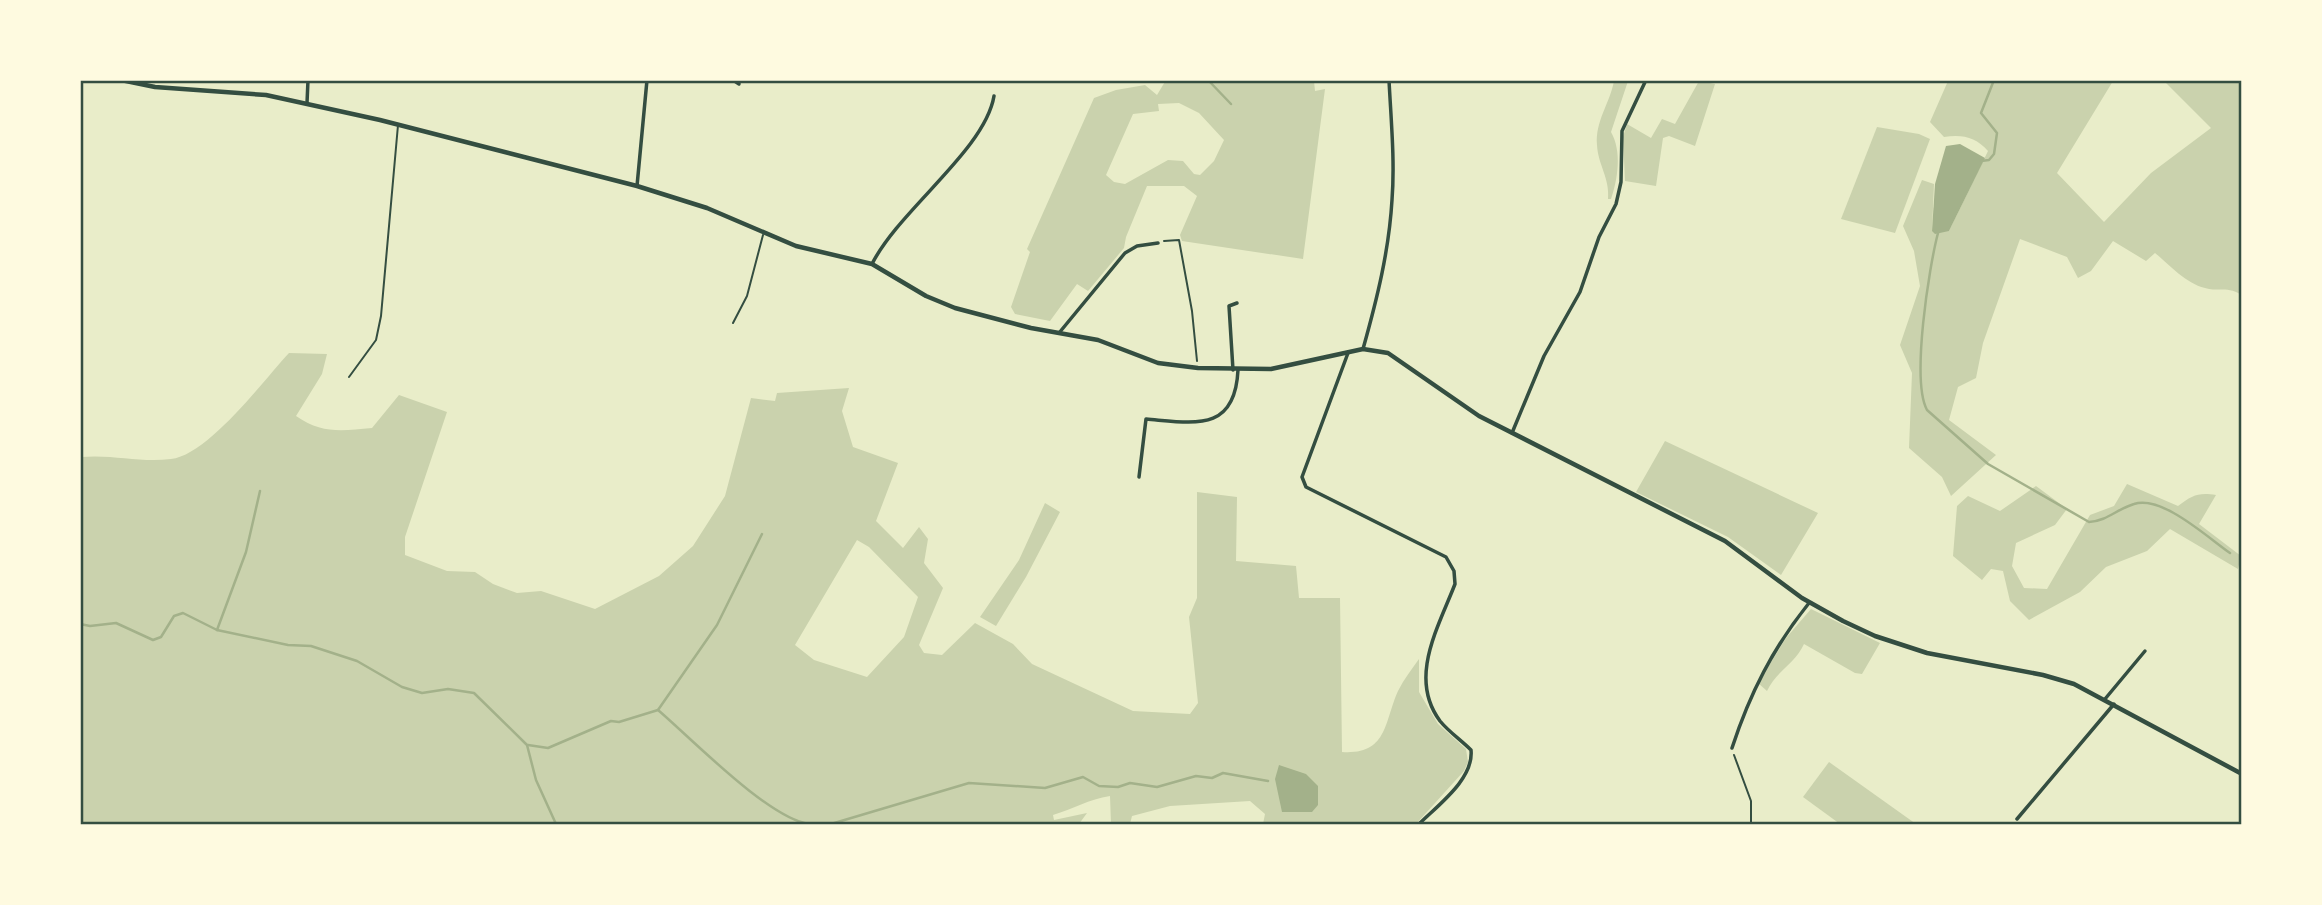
<svg xmlns="http://www.w3.org/2000/svg" width="2322" height="905" font-family="'Space Grotesk',sans-serif">
	<style>
		.green { fill: #cad2ad; fill-rule: evenodd }
		.water { fill: #a3b18a }
		.lines { fill: none; stroke-linecap: round; stroke-linejoin: round }
		.stream { stroke: #a3b18a; stroke-width: 2.5 }
		.path { stroke: #344e41; stroke-width: 2 }
		.service { stroke: #344e41; stroke-width: 2 }
		.minor { stroke: #344e41; stroke-width: 3.5 }
		.tertiary { stroke: #344e41; stroke-width: 4.5 }
		.neatline { fill: none; stroke: #344e41; stroke-width: 2.5 }
	</style>
	<rect width="100%" height="100%" fill="#e9edc9"/>
	<g class="green">
		<path d="M1166,80L1314,81L1315,91L1325,89L1303,259L1182,241L1180,235L1197,196L1184,186H1147L1126,237L1124,248L1088,291L1077,284L1050,321L1015,314L1011,307L1030,252L1027,249L1094,98L1116,90L1145,85L1157,95ZM1179,103L1199,113L1224,140L1214,161L1200,175L1194,174L1183,161L1168,160L1125,184L1114,182L1106,175L1133,114L1159,111L1158,104Z"/>
		<path d="M1614,81H1628L1611,132C1622,151 1618,179 1611,199H1608C1610,178 1598,165 1597,145C1595,121 1610,103 1614,81Z"/>
		<path d="M1699,81L1715,84L1695,146L1669,136L1663,138L1656,186L1625,181L1623,137L1627,124L1651,138L1662,119L1675,124Z"/>
		<path d="M1948,81H2113L2057,173L2104,222L2151,173L2211,128L2164,81H2241V295C2228,286 2219,292 2205,288C2185,283 2170,265 2155,253L2146,261L2113,241L2091,271L2078,278L2067,257L2020,239L1983,343L1976,378L1958,387L1949,420L1996,455L1951,496L1942,477L1909,448L1912,373L1900,345L1920,286L1914,251L1903,226L1922,180L1934,184L1932,231H1949L1988,151C1976,137 1962,134 1944,137L1930,122Z"/>
		<path d="M1877,127L1919,134L1930,139L1895,233L1841,219Z"/>
		<path d="M289,353L327,354L322,374L296,416C322,434 341,431 372,428L399,395L447,412L405,537V555L447,571L475,572L493,584L517,593L541,591L595,609L659,576L693,546L725,496L751,398L775,401L777,393L849,388L842,411L853,447L898,463L876,521L903,548L919,527L928,539L924,563L943,588L919,645L924,653L942,655L975,623L1013,644L1032,664L1133,711L1190,714L1198,703L1189,617L1197,598V492L1237,497L1236,561L1296,566L1299,598H1340L1342,752C1388,755 1384,722 1398,691C1404,679 1412,669 1419,659V692L1438,724L1466,749L1468,762L1464,771L1416,824H1263L1265,814L1250,801L1170,806L1132,816L1130,824H1111L1110,796C1089,799 1073,809 1053,815L1054,820L1087,813L1079,824H81V457C113,454 140,463 171,459C208,455 263,381 289,353ZM857,540L869,547L918,597L904,637L867,677L814,660L795,645Z"/>
		<path d="M1665,441L1818,513L1781,575L1728,537L1636,492Z"/>
		<path d="M2127,484L2178,506C2192,495 2199,492 2216,495L2199,524L2241,556L2238,569L2170,529L2147,551L2106,567L2080,592L2029,620L2010,601L2003,571L1991,569L1982,580L1953,556L1957,506L1968,496L2000,511L2036,486L2067,509L2055,525L2016,543L2012,566L2024,588L2047,589L2090,515L2114,506Z"/>
		<path d="M1045,503L1060,512L1026,577L996,626L980,617L1019,560Z"/>
		<path d="M1811,609L1880,643L1862,674L1855,673L1804,644C1795,664 1776,671 1767,691L1758,683L1786,638Z"/>
		<path d="M1829,762L1916,824H1840L1803,797Z"/>
	</g>
	<g class="water">
		<path d="M1960,144L1985,158L1949,231L1935,234L1932,231L1935,184L1946,146Z"/>
		<path d="M1279,765L1306,774L1318,786V805L1312,812H1282L1275,779Z"/>
	</g>
	<g class="lines">
		<g class="stream">
			<path d="M1208,80L1231,104"/>
			<path d="M1981,161L1989,160L1994,154L1997,133L1981,113L1994,80"/>
			<path d="M1938,233C1929,267 1911,381 1927,410L1988,464L2089,522C2107,521 2117,509 2134,504C2162,495 2207,537 2230,553"/>
			<path d="M80,624L90,626L116,623L153,640L161,637L174,616L183,613L217,630L288,645L311,646L357,661L402,687L422,693L448,689L474,693L527,745L536,780L556,824"/>
			<path d="M217,630L246,552L260,491"/>
			<path d="M658,710L717,625L762,534"/>
			<path d="M528,745L548,748L611,721L619,722L658,710C692,739 768,818 809,824"/>
			<path d="M831,824L969,783L1045,788L1083,777L1099,786L1118,787L1130,783L1157,787L1196,776L1212,778L1223,773L1268,781"/>
		</g>
		<g class="path">
			<path d="M1164,241L1179,240L1192,311L1197,361"/>
			<path d="M1734,755L1751,801V824"/>
		</g>
		<g class="service">
			<path d="M733,323L747,296L763,235"/>
			<path d="M349,377L376,340L381,316L398,125"/>
		</g>
		<g class="minor">
			<path d="M733,80L739,84"/>
			<path d="M307,103L308,80"/>
			<path d="M637,186L647,80"/>
			<path d="M872,264C899,210 985,150 994,96"/>
			<path d="M1059,333L1125,253L1137,246L1158,243"/>
			<path d="M1363,349C1377,299 1389,251 1392,200C1395,161 1391,120 1389,80"/>
			<path d="M1348,353L1302,477L1306,487L1446,557L1454,571L1455,584C1438,628 1408,678 1440,721C1449,732 1461,740 1471,750C1474,779 1438,805 1419,824"/>
			<path d="M1233,370L1229,306L1237,303"/>
			<path d="M1512,433L1544,356L1580,292L1599,237L1616,204L1621,182L1622,131L1646,80"/>
			<path d="M1139,477L1146,419C1194,423 1235,433 1238,370"/>
			<path d="M2105,699L2145,651"/>
			<path d="M1732,748C1750,693 1773,648 1809,603"/>
			<path d="M2017,819L2114,704"/>
		</g>
		<path class="tertiary" d="M121,80L155,87L266,95L380,120L637,186L707,208L796,246L872,264L926,296L955,308L1031,328L1098,340L1158,363L1198,368L1271,369L1363,349L1388,353L1479,416L1725,541L1802,598L1843,621L1875,636L1927,653L2043,675L2074,684L2242,774"/>
	</g>
	<rect width="2322" height="905" fill="none" stroke="#fefae0" stroke-width="164"/>
	<rect x="82" y="82" width="2158" height="741" class="neatline"/>
</svg>
